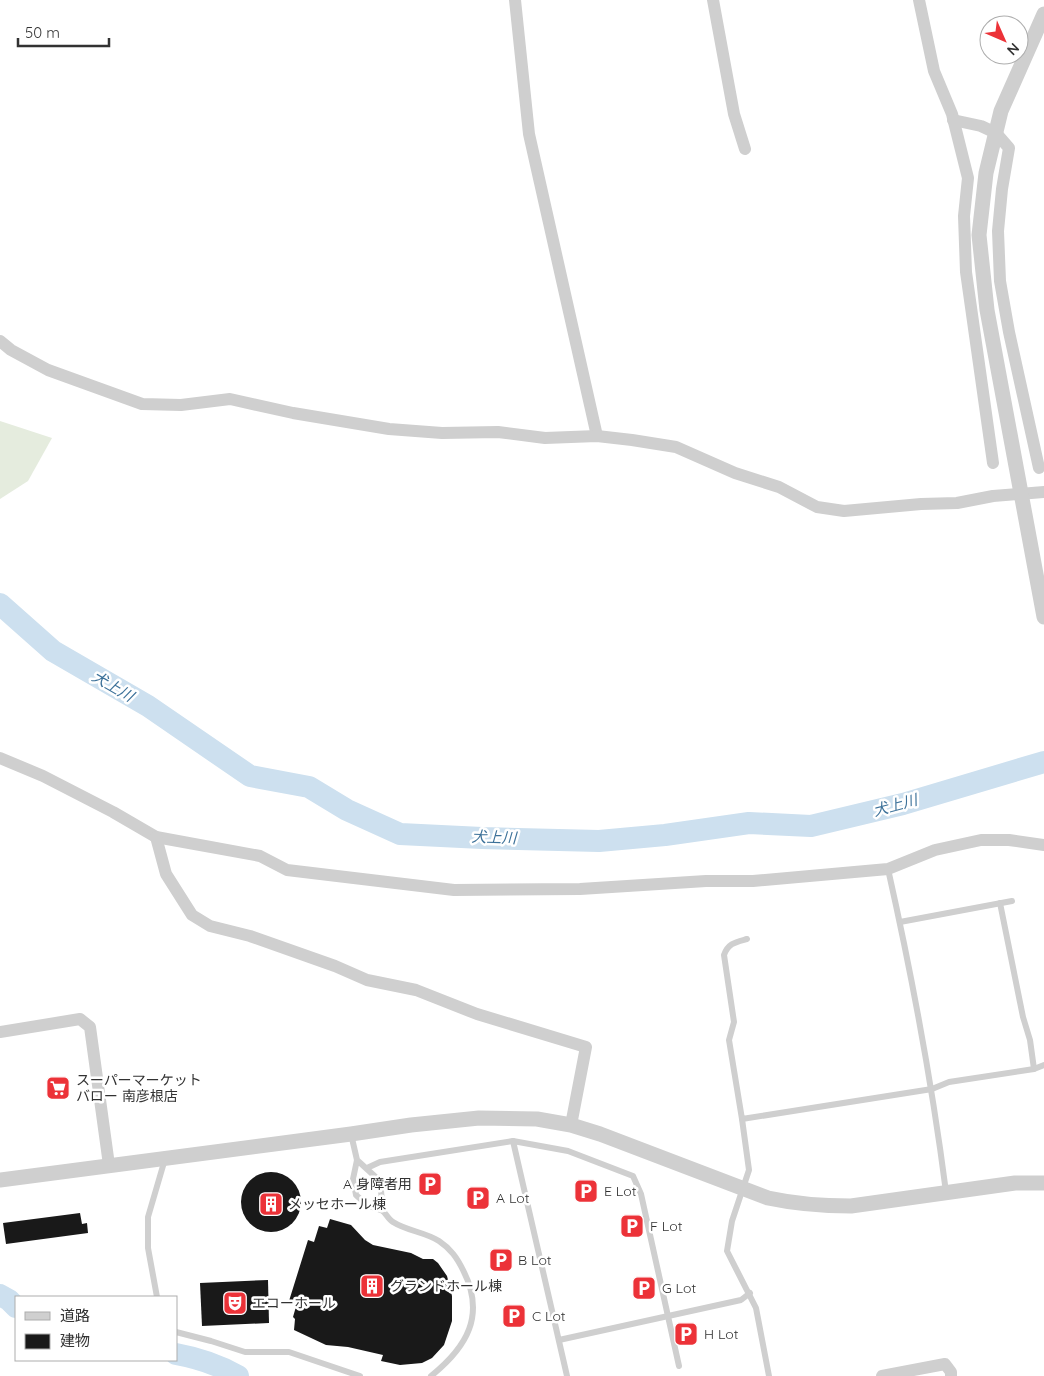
<svg xmlns="http://www.w3.org/2000/svg" width="1044" height="1376" font-family="Quicksand,'Noto Sans JP',sans-serif">
	<style>
		.green { fill: #e5ecde }
		.lines { fill: none; stroke-linecap: round; stroke-linejoin: round }
		.river { stroke: #cde0ef; stroke-width: 22 }
		.building { fill: #191919 }
		.service { stroke: #cfcfcf; stroke-width: 6 }
		.minor { stroke: #cfcfcf; stroke-width: 12 }
		.tertiary { stroke: #cfcfcf; stroke-width: 15 }
		.labels { text-anchor: middle; dominant-baseline: central; stroke-width: 5; stroke-linejoin: round; paint-order: stroke }
		.poi-label { font-size: 14px; fill: #323232; stroke: #fff; text-anchor: start }
		.water-label { font-size: 15px; font-style: italic; fill: #3c7199; stroke: #fff }
	</style>
	<rect width="100%" height="100%" fill="#fff"/>
	<path class="green" d="M0,421L52,438L28,481L0,499Z"/>
	<g class="lines">
		<g class="river">
			<path d="M0,604L53,651L148,706L250,776L309,787L347,810L400,834L482,838L599,841L665,835L749,823L811,826L903,804L1044,762"/>
			<path d="M0,1295L9,1300L16,1307"/>
			<path d="M176,1354C198,1358 219,1365 238,1376"/>
		</g>
	</g>
	<g class="building">
		<circle cx="271" cy="1202" r="30"/>
		<path d="M80,1213L82,1224L87,1223L88,1233L6,1244L3,1223Z"/>
		<path d="M330,1219L351,1225L365,1240L373,1245L411,1253L423,1259H433L438,1263L447,1276L452,1296V1321L444,1345L432,1358L422,1363L400,1365L381,1361L383,1355L348,1347L326,1345L294,1330L295,1319L293,1317L297,1303L289,1301L308,1240L314,1242L319,1226L327,1228Z"/>
		<path d="M268,1280L269,1323L202,1326L200,1283Z"/>
	</g>
	<g class="lines">
		<g class="service">
			<path d="M888,869C912,976 932,1083 946,1192"/>
			<path d="M1000,903L1023,1017L1030,1040L1034,1069"/>
			<path d="M900,922L1012,901"/>
			<path d="M747,939C736,942 728,943 724,955L734,1022L729,1040L742,1119L932,1089L949,1082L1034,1069L1044,1065"/>
			<path d="M742,1119L749,1170L732,1221L727,1251L756,1308L769,1376"/>
			<path d="M351,1134L357,1160L353,1179L356,1195L367,1205L383,1211L380,1181L357,1160"/>
			<path d="M513,1141L567,1376"/>
			<path d="M367,1168L380,1162L513,1141L568,1151L633,1176L641,1194L679,1366"/>
			<path d="M383,1211C386,1214 389,1220 393,1222C407,1231 425,1232 439,1241C451,1249 457,1258 463,1270C486,1315 467,1347 431,1376"/>
			<path d="M157,1297L148,1248V1217L165,1159"/>
			<path d="M176,1332L211,1341L245,1352H289L360,1376"/>
			<path d="M559,1340L741,1300L750,1293"/>
		</g>
		<g class="minor">
			<path d="M515,0L529,134L597,436"/>
			<path d="M713,0L734,114L745,149"/>
			<path d="M919,0L934,71L952,114L968,178L964,216L966,272L993,463"/>
			<path d="M953,120L981,126L996,133L1009,148L1002,189L998,231L1000,281L1009,332L1039,468"/>
			<path d="M0,341L11,350L48,370L142,404L181,405L230,399L293,413L389,429L442,433L498,432L545,438L597,436L632,440L676,447L735,473L779,487L817,507L844,511L921,504L957,503L993,496L1044,492"/>
			<path d="M0,758L43,776L113,812L156,837L260,856L287,870L454,890L580,889L706,881H753L888,869L935,850L981,840H1009L1044,845"/>
			<path d="M156,837L166,874L192,915L210,926L250,936L335,966L367,980L416,990L477,1014L586,1047L571,1125"/>
			<path d="M0,1032L80,1019L90,1027L109,1165"/>
			<path d="M882,1376L945,1364L951,1372V1376"/>
		</g>
		<g class="tertiary">
			<path d="M1044,14L1001,111L986,173L979,235L987,310L1044,617"/>
			<path d="M0,1180L351,1134L411,1125L479,1118L537,1119L571,1125L600,1134L768,1198C796,1204 822,1206 851,1206L1015,1183H1044"/>
		</g>
	</g>
	<defs>
		<g id="supermarket-square" transform="scale(1.25)"><rect x="-9" y="-9" width="18" height="18" rx="4" fill="#ec3238" stroke="#fff"/><path d="M-6-5.5h2.5l.6 2H6L4.5 2H-2.5L-4.4-4H-6ZM-1.5 3.2a1.3 1.3 0 1 0 .1 0ZM3 3.2a1.3 1.3 0 1 0 .1 0Z" fill="#fff"/></g>
		<g id="parking-square" transform="scale(1.25)"><rect x="-9" y="-9" width="18" height="18" rx="4" fill="#ec3238" stroke="#fff"/><path d="M-3.5-5.5H1a3.5 3.5 0 0 1 0 7H-1V5.5H-3.5ZM-1-3.4V-.6H.8a1.4 1.4 0 0 0 0-2.8Z" fill="#fff"/></g>
		<g id="building-square" transform="scale(1.25)"><rect x="-9" y="-9" width="18" height="18" rx="4" fill="#ec3238" stroke="#fff"/><path d="M-4-6H4V6H1V3H-1V6H-4ZM-2.5-4.3h1.7v1.8h-1.7ZM.8-4.3h1.7v1.8H.8ZM-2.5-1h1.7V.8h-1.7ZM.8-1h1.7V.8H.8Z" fill="#fff"/></g>
		<g id="theatre-square" transform="scale(1.25)"><rect x="-9" y="-9" width="18" height="18" rx="4" fill="#ec3238" stroke="#fff"/><path d="M-5-5.5Q0-4 5-5.5V0Q5 5 0 6Q-5 5-5 0ZM-3.3-2.5H-1v1.5H-3.3ZM1-2.5H3.3v1.5H1ZM-2.8 1Q0 5.5 2.8 1Z" fill="#fff"/></g>
	</defs>
	<g fill-rule="evenodd">
		<use href="#supermarket-square" x="58" y="1088"/>
		<use href="#parking-square" x="430" y="1184"/>
		<use href="#parking-square" x="586" y="1191"/>
		<use href="#parking-square" x="478" y="1198"/>
		<use href="#building-square" x="271" y="1204"/>
		<use href="#parking-square" x="632" y="1226"/>
		<use href="#parking-square" x="501" y="1260"/>
		<use href="#building-square" x="372" y="1286"/>
		<use href="#parking-square" x="644" y="1288"/>
		<use href="#theatre-square" x="235" y="1303"/>
		<use href="#parking-square" x="514" y="1316"/>
		<use href="#parking-square" x="686" y="1334"/>
	</g>
	<g class="labels">
		<g class="poi-label">
			<text x="76" y="1080">スーパーマーケット<tspan x="76" dy="16">バロー 南彦根店</tspan></text>
			<text x="412" y="1184" text-anchor="end">A 身障者用</text>
			<text x="604" y="1191">E Lot</text>
			<text x="496" y="1198">A Lot</text>
			<text x="288" y="1204">メッセホール棟</text>
			<text x="650" y="1226">F Lot</text>
			<text x="518" y="1260">B Lot</text>
			<text x="390" y="1286">グランドホール棟</text>
			<text x="662" y="1288">G Lot</text>
			<text x="252" y="1303">エコーホール</text>
			<text x="532" y="1316">C Lot</text>
			<text x="704" y="1334">H Lot</text>
		</g>
		<g class="water-label">
			<text transform="translate(113 686) rotate(30)">犬上川</text>
			<text transform="translate(895 805) rotate(-15)">犬上川</text>
			<text transform="translate(494 837) rotate(2)">犬上川</text>
		</g>
	</g>
	<rect x="15" y="1296" width="162" height="65" fill="#ffffff" stroke="#adadad"/>
	<rect x="25" y="1312" width="25" height="8" fill="#cfcfcf" stroke="#adadad"/>
	<text x="60" y="1321" font-size="15" fill="#323232">道路</text>
	<rect x="25" y="1334" width="25" height="15" fill="#191919" stroke="#adadad"/>
	<text x="60" y="1346" font-size="15" fill="#323232">建物</text>
	<g transform="translate(1004 40) rotate(135)"><circle r="24" fill="#ffffff" stroke="#adadad"/>
	<path d="M0-4L9 19L0 12L-9 19Z" fill="#ec3238"/>
	<text y="-8" font-size="14" font-weight="bold" text-anchor="middle" fill="#323232">N</text>
	</g>
	<path d="M18 38v8h91v-8" fill="none" stroke="#323232" stroke-width="2.5"/>
	<text x="25" y="38" font-size="15" fill="#323232" stroke="#ffffff" stroke-width="4" paint-order="stroke">50 m</text>
</svg>
